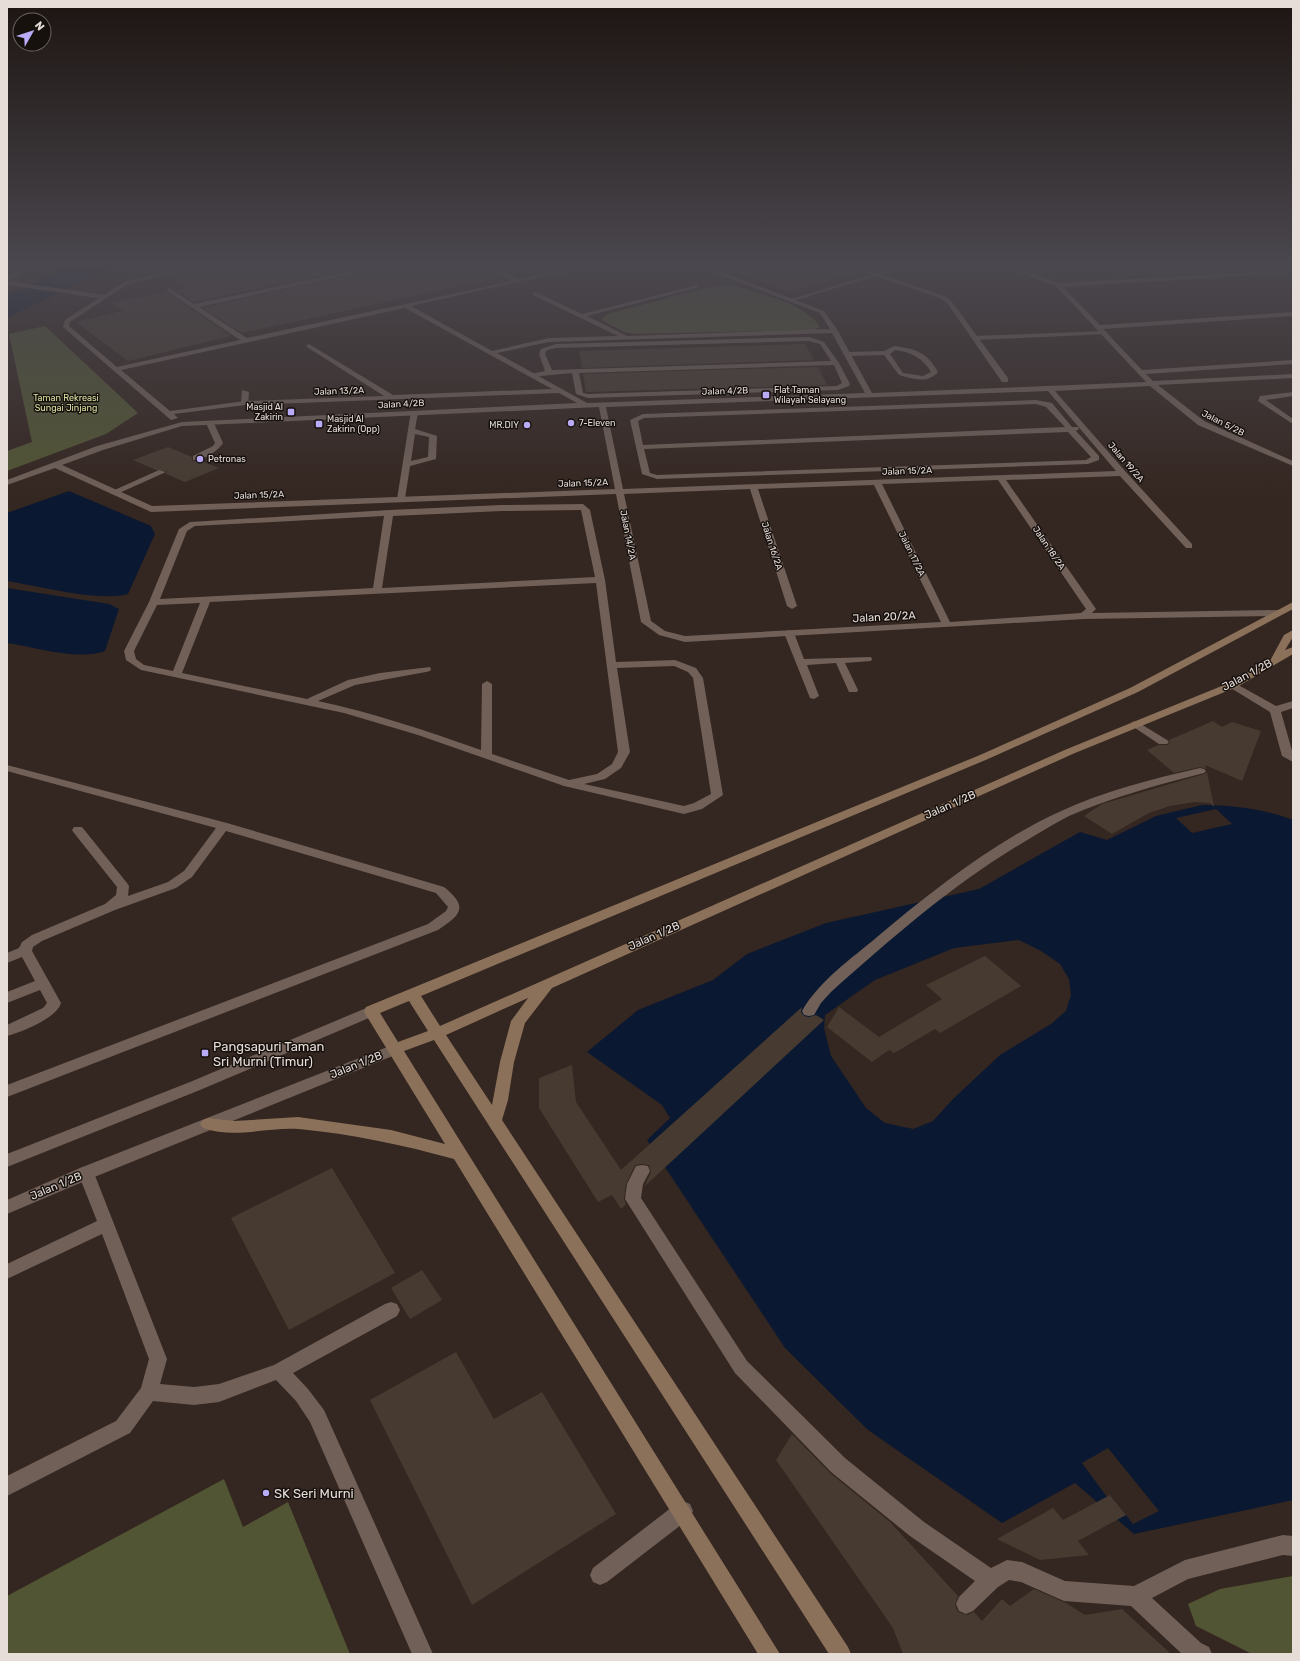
<svg xmlns="http://www.w3.org/2000/svg" width="1300" height="1661" font-family="Rubik,sans-serif">
	<style>
		.green { fill: #525533 }
		.water { fill: #0a1831; fill-rule: evenodd }
		.pier { fill: #342620 }
		.building { fill: #473b31 }
		.lines { fill: none; stroke-linecap: round; stroke-linejoin: round }
		.lane { fill: #706058; fill-rule: evenodd }
		.street { fill: #706058; fill-rule: evenodd }
		.secondary { fill: #8b715a; fill-rule: evenodd }
		.poi-dot { fill: #b9abf7; stroke: #17110e; stroke-width: 1.5 }
		.labels { text-anchor: middle; dominant-baseline: central; stroke-width: 3; stroke-linejoin: round; paint-order: stroke }
		.far-poi-label { font-size: 9px; fill: #e6ddd9; stroke: #17110e; text-anchor: start }
		.far-street-label { font-size: 9px; fill: #e6ddd9; stroke: #17110e }
		.far-park-label { font-size: 9px; fill: #dbe2a2; stroke: #17110e }
		.street-label { font-size: 11px; fill: #e6ddd9; stroke: #17110e }
		.near-poi-label { font-size: 13px; fill: #e6ddd9; stroke: #17110e; text-anchor: start }
	</style>
	<rect width="100%" height="100%" fill="#342620"/>
	<g class="green">
		<path d="M731,284C757,293 806,303 820,327L814,330L633,334L624,332L601,320L607,314L717,285Z"/>
		<path d="M45,326L138,413L106,434L7,471V451L32,442L9,334Z"/>
		<path d="M224,1479L243,1527L288,1502L350,1654H7V1596Z"/>
		<path d="M1293,1576V1654H1252L1196,1626L1188,1604L1220,1589Z"/>
	</g>
	<g class="water">
		<path d="M70,267H113L7,318V296Z"/>
		<path d="M69,491L151,526L155,534L128,594C99,602 38,586 7,581V513Z"/>
		<path d="M7,588L109,604L119,609L105,651C79,661 35,647 7,643Z"/>
		<path d="M1202,805C1232,805 1265,809 1293,820V1500L1134,1534L1075,1483L1002,1523L868,1430L785,1348L647,1140L670,1118L662,1105L587,1052L638,1010L713,980L747,954L826,923L979,889L1080,832L1107,840L1156,816ZM1019,940L1041,951L1060,964L1069,979L1071,995L1066,1011L1051,1024L1000,1055L952,1100L933,1121L913,1129L885,1123L866,1108L831,1056L824,1028L825,1015L875,980L954,948Z"/>
	</g>
	<g class="pier">
		<path d="M1216,809L1232,824L1192,833L1176,818Z"/>
		<path d="M1108,1448L1159,1511L1133,1524L1111,1496L1107,1497L1082,1463Z"/>
	</g>
	<g class="building">
		<path d="M230,267H361L194,302L175,290L187,287L173,279Z"/>
		<path d="M385,267H483L502,277L242,333L203,308Z"/>
		<path d="M731,267H849L853,270V273L790,292L730,270Z"/>
		<path d="M166,292L231,336L128,361L76,322L123,311L111,303Z"/>
		<path d="M805,344L814,360L582,368L579,351Z"/>
		<path d="M818,367L827,385L588,392H586L583,374Z"/>
		<path d="M168,447L192,457V461H201L219,468L185,482L166,474L167,472L166,471L156,470L133,460Z"/>
		<path d="M1213,721L1222,727L1232,722L1261,731L1242,781L1205,765L1206,769L1200,767L1174,773L1147,750L1158,745H1168L1170,742L1169,740Z"/>
		<path d="M1207,772L1214,807L1210,803L1195,802L1170,806L1149,813L1112,834L1084,816L1102,804L1204,774Z"/>
		<path d="M985,956L1021,986L940,1033L935,1029L894,1053L889,1050L872,1062L827,1027L839,1007L879,1037L942,999L926,985Z"/>
		<path d="M802,1007L801,1012L804,1016L809,1017L816,1015L824,1020L644,1187L651,1172L649,1165L642,1164L635,1165L626,1184L624,1199L626,1204L621,1209L612,1195L598,1202L539,1108V1078L572,1065L576,1102L621,1170Z"/>
		<path d="M332,1168L395,1273L289,1330L231,1218Z"/>
		<path d="M422,1270L442,1300L410,1319L391,1288Z"/>
		<path d="M456,1352L494,1419L542,1392L616,1514L472,1605L370,1400Z"/>
		<path d="M792,1434L830,1473L890,1522L958,1596L955,1605L958,1612L967,1615L974,1612L982,1621L1002,1599L1010,1606L1034,1589L1066,1603L1085,1615L1122,1609L1171,1654H903L893,1628L776,1460Z"/>
		<path d="M1110,1495L1126,1515L1078,1541L1089,1555L1040,1560L997,1539L1053,1508L1063,1520Z"/>
	</g>
	<g class="lines">
		<g class="lane">
			<path d="M26,267H35L7,281V277Z"/>
			<path d="M874,274L879,275L793,301L788,300Z"/>
			<path d="M7,281L105,295L108,297L105,299L7,285Z"/>
			<path d="M1105,331L1108,333L1107,334L975,340L972,338L975,336Z"/>
			<path d="M810,337L824,342L839,363L850,384L849,386L838,390L588,398L576,394L572,373L531,377L527,375L545,371L539,354L541,349L556,344ZM809,341L820,344L831,361L552,370L545,354L547,350L556,348ZM834,365L842,383L837,386L588,394L583,393L579,373Z"/>
			<path d="M894,346C916,349 927,352 938,372C928,384 912,379 899,375L884,355L847,356L844,354L847,352L884,351ZM895,350C911,352 923,358 931,372L923,376L903,373L890,354Z"/>
			<path d="M242,390L249,392L248,405L241,403Z"/>
			<path d="M1293,392V396L1266,400L1293,419V424L1258,401L1260,396Z"/>
			<path d="M1036,400L1052,403L1072,427H1078L1079,429L1076,431L1099,456V460L1088,464L657,479L642,474L630,420L643,414ZM1036,404L1046,407L1065,427L643,445L638,421L644,418ZM1068,432L1091,457L1086,460L657,475L650,473L644,449Z"/>
			<path d="M411,411L418,413L415,429L437,436L436,459L410,466L405,499L401,502L397,499ZM415,434L429,437L428,457L411,461Z"/>
			<path d="M207,421H213L223,443C218,451 203,461 193,460V456L213,446L215,443L206,423Z"/>
			<path d="M159,470L166,472L117,494H111L110,492Z"/>
			<path d="M583,504L590,510L605,580L616,662L675,660L696,668L703,678L723,795L702,809L684,814L564,786L418,735L344,713L141,670L126,660L124,651L149,602L179,529L190,522L389,510L502,505ZM581,510L595,577L382,588L393,516L502,511ZM384,516L373,588L160,599L187,531L195,526ZM596,583L618,752L612,764L597,774L569,780L492,754V684L487,681L482,684L481,750C427,731 374,713 318,701L355,685L426,672L430,671L431,669L430,667L380,673L348,680L307,699L182,673L210,602ZM200,603L173,671L144,665L136,659L134,651L157,605ZM674,666L688,672L693,678L711,794L694,803L684,806L584,784L605,779L621,768L630,752L617,668Z"/>
			<path d="M789,630L794,633L804,659L871,657L872,659L871,661L845,663L858,690L857,692H849L836,663L807,665L819,696L814,699L810,698L784,633Z"/>
			<path d="M1233,682L1276,706L1293,701V708L1281,712L1293,754V762L1282,756L1270,712L1229,687L1228,685Z"/>
			<path d="M1136,721L1167,740L1169,742L1167,744H1159L1132,726L1131,724L1132,722Z"/>
			<path d="M7,765L227,823L444,887C469,907 461,915 438,930L7,1097V1085L428,924L446,911L448,907L436,893L226,831L192,877L176,888L115,910L42,941L33,947L32,951L61,1003C57,1018 22,1032 7,1036V1025L43,1008L47,1003L40,990L7,1003V992L35,981L22,957L7,963V953L19,948L22,942L32,935L105,904L116,895L117,887L74,833L72,830L74,827H82L127,883L129,886L128,896L168,882L184,871L216,828L7,771Z"/>
			<path d="M1200,768L1204,769L1206,771L1204,773C1158,785 1112,797 1069,816C1053,824 1039,833 1024,842C953,884 892,938 831,992L821,1003L814,1015L809,1016L804,1015L802,1011C819,981 851,959 877,937C931,892 995,841 1059,812C1104,791 1152,779 1200,768Z"/>
			<path d="M642,1165L648,1166L650,1171L643,1184L641,1198L747,1361L845,1458L924,1522L991,1568L1007,1560L1022,1562L1065,1581L1134,1586L1185,1560L1283,1535L1293,1536V1556L1283,1555L1188,1579L1152,1598L1201,1643L1209,1647L1212,1654H1182L1131,1606L1064,1601L1021,1582L1009,1580L998,1587L973,1611L966,1614L959,1611L956,1604L959,1597L975,1581L910,1536L831,1472L735,1373L625,1199L627,1184L636,1166Z"/>
			<path d="M86,1167L92,1168L94,1173L167,1359L160,1384L194,1387L219,1384L274,1365L385,1304L391,1302L397,1304L400,1310L397,1316L293,1373L308,1389L324,1410L433,1654H412L310,1422L296,1401L276,1380L219,1402L194,1405L153,1401L130,1433L7,1496V1476L116,1421L141,1388L149,1359L102,1234L7,1279V1264L97,1221L78,1173L80,1168Z"/>
			<path d="M683,1501L690,1504L693,1511L690,1518L607,1582L600,1585L593,1582L590,1575L593,1568L676,1504Z"/>
		</g>
		<g class="street">
			<path d="M182,267H196L128,284L70,322L69,326L117,367L240,340L167,291V289L169,288L194,304L370,267H384L199,307L247,338L512,281L484,267H493L519,279L572,267H585L411,306L492,351L549,338L618,336L533,295V293L535,292L582,314L697,285L700,287L587,316L627,336L830,329L820,313L699,267H709L824,311L838,331L872,393L1146,382L1056,286L1004,267H1014L1059,283L1291,270L1292,271L1289,273L1063,287L1100,325L1293,312V316L1103,329L1142,370L1293,360V364L1146,374L1153,381L1293,374V378L1158,385L1204,421L1293,461V466L1198,425L1150,386L1055,391L1125,471L1192,544V548H1186L1120,476L1006,480L1096,609L1092,613L1278,610L1283,613L1278,616L1084,619L685,642L659,635L641,622L616,494L151,512L55,468L7,485V480L97,446L182,422L577,403L559,393L245,405L174,414L178,418L171,420L63,327L65,320L124,282ZM405,308L552,389L393,395L309,344L306,346L307,347L384,396L245,401L170,411L121,370ZM832,333L865,393L587,403L497,353L549,342ZM1048,391L1116,471L623,489L606,407ZM599,407L615,489L152,506L62,465L103,450L182,426ZM998,480L1086,609L1081,613L950,622L882,484ZM874,485L941,622L685,636L665,631L651,621L624,494L750,489L787,606L792,609L797,606L758,489Z"/>
			<path d="M850,267C861,267 868,273 876,273C884,273 895,267 906,267L882,275L944,296L952,302L1008,378V382H1002L948,304L940,298Z"/>
			<path d="M371,1006L376,1007L378,1011L376,1015L200,1090L7,1167V1154L190,1082Z"/>
			<path d="M395,1044L400,1045L402,1049L400,1053L92,1178L7,1214V1200L80,1168Z"/>
		</g>
		<path class="secondary" d="M1293,602V609L1138,692L988,759L421,996L440,1026L1067,749L1229,683L1271,659L1284,635L1293,630V637L1285,650L1293,647V654L1237,687L1075,753L552,988L525,1023L514,1062L508,1100L502,1120L848,1647L851,1654H829L434,1040L404,1051L780,1654H758L454,1159C403,1145 352,1134 299,1129C267,1127 234,1139 203,1128L200,1124L203,1120L208,1118L234,1121L298,1117L391,1130L445,1144L366,1015L364,1011L366,1007L980,755L1130,688ZM528,998L511,1021L500,1062L492,1105L446,1035ZM409,1001L428,1031L398,1042L380,1013Z"/>
	</g>
	<linearGradient id="sky" x2="0" y2="1"><stop stop-color="#1d1512"/><stop offset="0.53" stop-color="#4a474e"/><stop offset="1" stop-color="#4a474e" stop-opacity="0"/></linearGradient>
	<rect width="1300" height="500" fill="url(#sky)"/>
	<g class="poi-dot">
		<rect x="762" y="391" width="8" height="8" rx="2"/>
		<rect x="287" y="408" width="8" height="8" rx="2"/>
		<circle cx="571" cy="423" r="4"/>
		<rect x="315" y="420" width="8" height="8" rx="2"/>
		<circle cx="527" cy="425" r="4"/>
		<circle cx="200" cy="459" r="4"/>
		<rect x="201" y="1049" width="8" height="8" rx="2"/>
		<circle cx="266" cy="1493" r="4"/>
	</g>
	<g class="labels">
		<g class="far-poi-label">
			<text x="774" y="390">Flat Taman<tspan x="774" dy="10">Wilayah Selayang</tspan></text>
			<text x="283" y="407" text-anchor="end">Masjid Al<tspan x="283" dy="10">Zakirin</tspan></text>
			<text x="327" y="419">Masjid Al<tspan x="327" dy="10">Zakirin (Opp)</tspan></text>
			<text x="579" y="423">7-Eleven</text>
			<text x="519" y="425" text-anchor="end">MR.DIY</text>
			<text x="208" y="459">Petronas</text>
		</g>
		<g class="far-street-label">
			<text transform="translate(339 391) rotate(-2)">Jalan 13/2A</text>
			<text transform="translate(725 391) rotate(-2)">Jalan 4/2B</text>
			<text transform="translate(401 404) rotate(-3)">Jalan 4/2B</text>
			<text transform="translate(1223 423) rotate(27)">Jalan 5/2B</text>
			<text transform="translate(1126 462) rotate(49)">Jalan 19/2A</text>
			<text transform="translate(907 471) rotate(-2)">Jalan 15/2A</text>
			<text transform="translate(583 483) rotate(-2)">Jalan 15/2A</text>
			<text transform="translate(259 495) rotate(-2)">Jalan 15/2A</text>
			<text transform="translate(628 535) rotate(79)">Jalan 14/2A</text>
			<text transform="translate(772 546) rotate(72)">Jalan 16/2A</text>
			<text transform="translate(1049 548) rotate(56)">Jalan 18/2A</text>
			<text transform="translate(912 554) rotate(64)">Jalan 17/2A</text>
		</g>
		<g class="far-park-label">
			<text x="66" y="398">Taman Rekreasi<tspan x="66" dy="10">Sungai Jinjang</tspan></text>
		</g>
		<g class="street-label">
			<text transform="translate(884 617) rotate(-3)">Jalan 20/2A</text>
			<text transform="translate(1247 675) rotate(-28)">Jalan 1/2B</text>
			<text transform="translate(950 805) rotate(-24)">Jalan 1/2B</text>
			<text transform="translate(654 936) rotate(-24)">Jalan 1/2B</text>
			<text transform="translate(356 1065) rotate(-22)">Jalan 1/2B</text>
			<text transform="translate(56 1186) rotate(-23)">Jalan 1/2B</text>
		</g>
		<g class="near-poi-label">
			<text x="213" y="1046">Pangsapuri Taman<tspan x="213" dy="15">Sri Murni (Timur)</tspan></text>
			<text x="274" y="1493">SK Seri Murni</text>
		</g>
	</g>
	<rect width="1300" height="1661" fill="none" stroke="#e6ddd9" stroke-width="16"/>
	<g transform="translate(32 32) rotate(51)"><circle r="19" fill="#17110e" stroke="#6a635f"/>
	<path d="M0-3L7 15L0 10L-7 15Z" fill="#b9abf7"/>
	<text y="-6" font-size="11" font-weight="bold" text-anchor="middle" fill="#e6ddd9">N</text>
	</g>
</svg>
